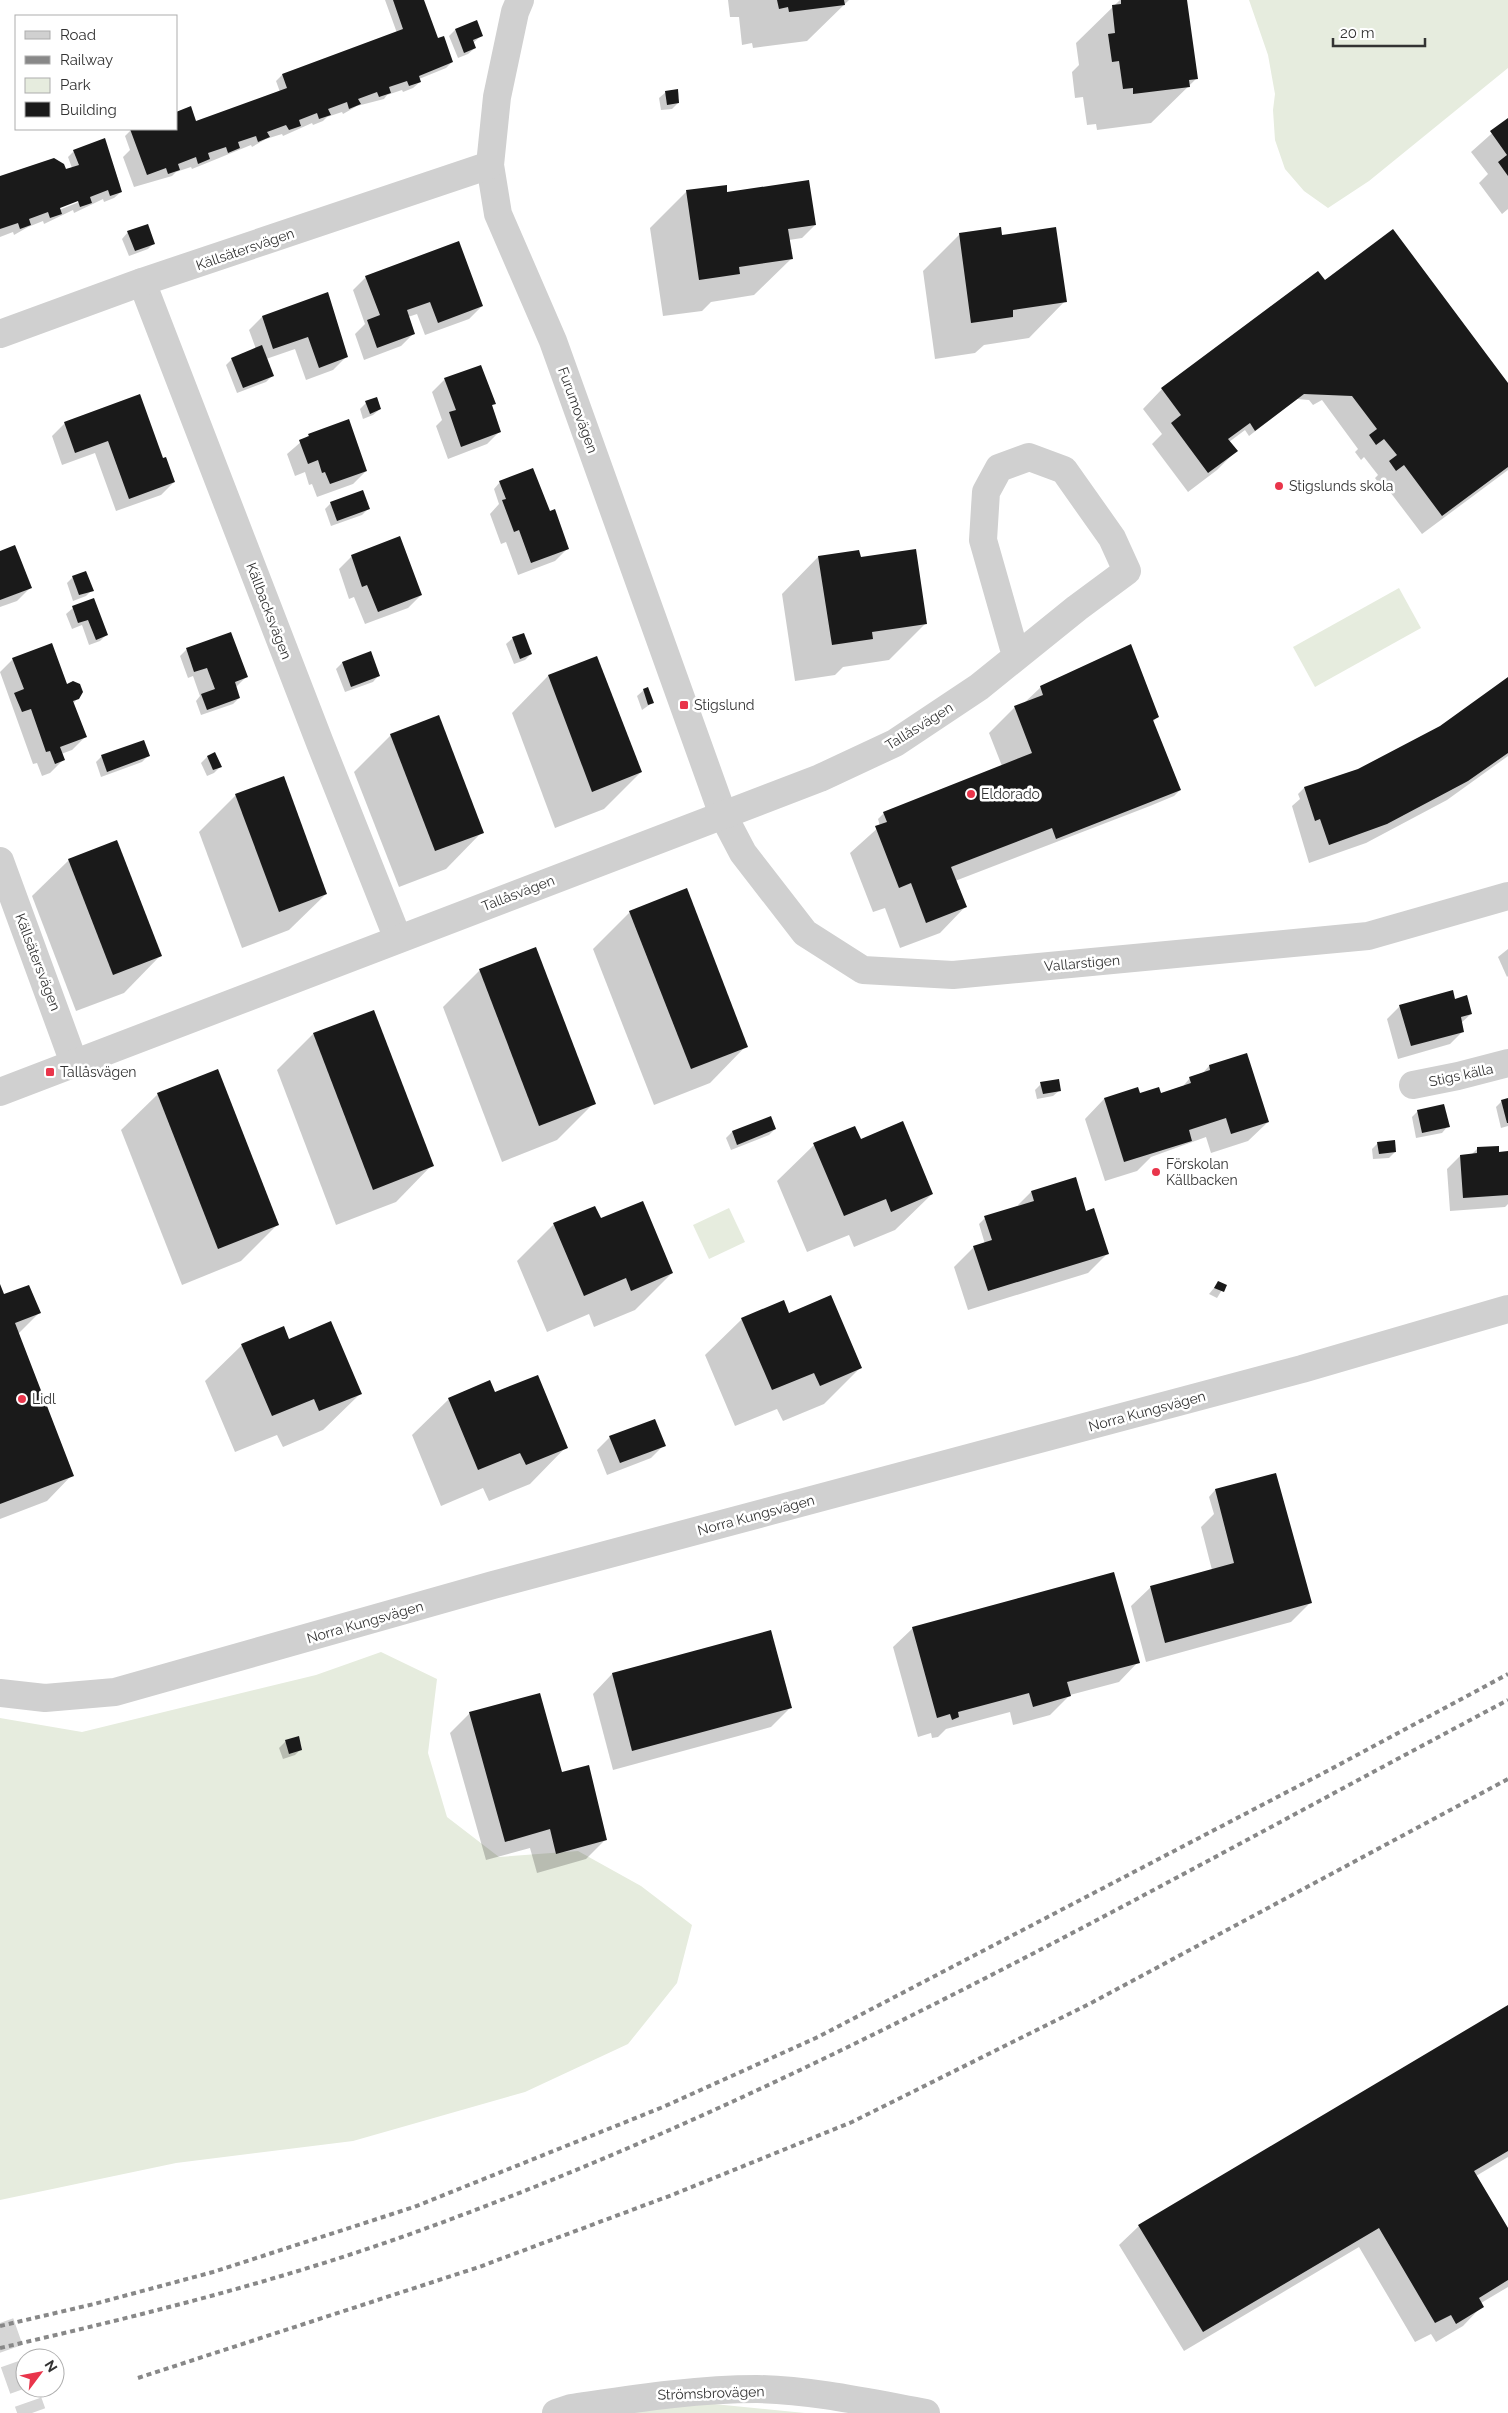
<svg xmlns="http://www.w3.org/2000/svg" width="1508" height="2413" font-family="Raleway,sans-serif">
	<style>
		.green { fill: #e6ecde }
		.shadow { fill: #0003; fill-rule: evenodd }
		.building { fill: #1a1a1a }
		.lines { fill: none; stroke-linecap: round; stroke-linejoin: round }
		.major-tunnel { stroke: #d6d6d6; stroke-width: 28; stroke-dasharray: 28 14; stroke-linecap: butt }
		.minor { stroke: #d0d0d0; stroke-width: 28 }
		.rail { stroke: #888; stroke-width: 4; stroke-dasharray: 5 4; stroke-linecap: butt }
		.poi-dot { fill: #e9354b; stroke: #fff; stroke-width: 2 }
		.labels { text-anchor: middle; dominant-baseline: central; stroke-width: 5; stroke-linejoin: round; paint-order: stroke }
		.street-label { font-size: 14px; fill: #333; stroke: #fff }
		.poi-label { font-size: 14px; fill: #333; stroke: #fff; text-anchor: start }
	</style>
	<rect width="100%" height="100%" fill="#fff"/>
	<g class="green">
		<path d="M1249,0H1508V68L1369,181L1328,208L1304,191L1285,169L1275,140L1273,110L1275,94L1268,55Z"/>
		<path d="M1399,588L1421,628L1315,687L1293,647Z"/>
		<path d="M729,1208L745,1242L709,1259L693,1225Z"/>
		<path d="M381,1652L437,1679L428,1753L447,1817L499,1857L578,1851L641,1886L692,1925L677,1983L628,2044L525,2092L353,2141L176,2163L0,2200V1718L82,1732L316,1675Z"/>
		<path d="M684,2401L805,2413H621Z"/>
	</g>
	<g class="shadow">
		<path d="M385,0H423L437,40L452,62L446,68L419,79L420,82L413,88L403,92L402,90L387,95L384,99L357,106L343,114L342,112L327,117L323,121L313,125L312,123L283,136L282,134L266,139L252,147L251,145L192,169L191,167L176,172L172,176L134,187L123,157L130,150L125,136L131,130L176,129L195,123L280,92L276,81L282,75L397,33Z"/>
		<path d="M728,0H849L807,41L753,48L752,43L742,45L739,17H730Z"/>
		<path d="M1120,0H1186L1197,78L1151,123L1097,130L1096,124L1087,125L1083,97L1075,98L1072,72L1079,65L1076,43Z"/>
		<path d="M455,30L481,36L473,43L475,48L468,54L458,58L449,36Z"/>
		<path d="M666,92L678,103L672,109L661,110L659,98Z"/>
		<path d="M1508,119V209L1502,214L1479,183L1488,174L1471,152Z"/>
		<path d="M104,140L120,185L121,192L114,198L104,202L103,199L74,213L73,210L44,224L43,221L28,227L14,235L13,232L0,237V178L72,168L68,157L74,151ZM83,198L84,200L59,210V207Z"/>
		<path d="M687,191L726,193L815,225L802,238L789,240L791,259L754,295L711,302L702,311L663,316L650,228Z"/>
		<path d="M128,232L154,243L148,249L129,256L122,239Z"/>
		<path d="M960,234L1001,236L1065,301L1029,338L984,345L975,353L935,359L923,271Z"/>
		<path d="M366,277L482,306L469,319L425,335L417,314L408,317L414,333L401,346L364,360L355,334L365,324L353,290Z"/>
		<path d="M1324,282L1508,385V470L1422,534L1384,484L1381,486L1375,478L1378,475L1364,457L1361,460L1355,452L1358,449L1322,400L1313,405L1309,400L1297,399L1249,436L1245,430L1229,442L1236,451L1217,470L1188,492L1152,444L1162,434L1143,409L1162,389Z"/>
		<path d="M327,294L346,357L333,370L306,380L295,349L266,359L272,376L266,382L237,393L226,365L232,359L256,349L249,330L262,317Z"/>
		<path d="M445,379L494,403L491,407L500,431L487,444L448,459L436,426L442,420L432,392Z"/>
		<path d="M366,403L380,409L373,415L363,419L360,409Z"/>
		<path d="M65,423L162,460L174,482L161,495L116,511L95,453L62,465L52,436Z"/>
		<path d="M309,435L366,471L353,484L317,497L312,484L309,485L305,472L295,476L287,454Z"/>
		<path d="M500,482L549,513L568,548L555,561L518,575L506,542L501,544L490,514L499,504L494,489Z"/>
		<path d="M331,503L368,509L362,515L331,526L325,509Z"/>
		<path d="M0,552L30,588L17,601L0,607Z"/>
		<path d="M352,556L421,595L408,608L365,624L354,597L349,599L339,569Z"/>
		<path d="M818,557L860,559L926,623L889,660L843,667L835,675L795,681L782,594Z"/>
		<path d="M73,577L92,590L86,596L73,601L67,583Z"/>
		<path d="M93,599L106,635L100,641L89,645L82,625L72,629L66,614L73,608Z"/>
		<path d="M230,634L246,677L235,688L239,698L233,704L201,715L196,701L200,696L193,676L188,678L180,656L186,650Z"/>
		<path d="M513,638L531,654L525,660L514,664L506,644Z"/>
		<path d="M370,653L379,675L373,682L345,692L336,669L342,663Z"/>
		<path d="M597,657L641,772L604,809L555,828L512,713L548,676Z"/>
		<path d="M13,659L66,685L78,698L73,704L85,737L72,750L61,754L63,760L50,773L42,776L37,763L33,764L0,672Z"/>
		<path d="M1508,679V756L1447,800L1366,843L1309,863L1292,806L1300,799L1298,794L1304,788L1359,770L1441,728Z"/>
		<path d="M1041,687L1157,717L1153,722L1180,790L1174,796L1150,806L955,881L965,907L940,933L900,948L885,908L873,912L850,853L880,826L878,819L884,813L1002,766L989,733L1015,707L1023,704Z"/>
		<path d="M644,690L652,703L642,710L637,696Z"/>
		<path d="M391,735L482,832L446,869L399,887L354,772Z"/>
		<path d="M102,756H148L142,762L101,777L96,762Z"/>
		<path d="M207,757L220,767L214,773L207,776L201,763Z"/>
		<path d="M236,795L326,894L289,930L242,948L199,832Z"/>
		<path d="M69,860L160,956L124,993L76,1011L32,896Z"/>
		<path d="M630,912L746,1046L710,1083L654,1105L593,949Z"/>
		<path d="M535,949L594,1103L557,1140L502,1162L443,1007L479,971Z"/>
		<path d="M1508,949V976L1507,977L1498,957Z"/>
		<path d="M1454,1000L1471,1014L1461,1023L1463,1031L1450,1044L1398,1059L1387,1019L1400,1006Z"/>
		<path d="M313,1034L432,1165L396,1202L336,1225L277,1070Z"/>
		<path d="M1209,1066L1268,1122L1248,1141L1211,1153L1206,1137L1151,1157L1137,1171L1105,1181L1085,1119L1104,1099L1137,1089L1139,1095L1157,1096L1184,1087V1085L1190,1078L1201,1075Z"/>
		<path d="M1041,1084L1060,1090L1053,1096L1037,1099L1035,1090Z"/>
		<path d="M158,1094L277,1225L241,1261L182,1285L121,1130Z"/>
		<path d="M1508,1099V1126L1501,1128L1496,1107L1502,1101Z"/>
		<path d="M1418,1111L1448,1126L1442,1133L1416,1138L1412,1117Z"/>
		<path d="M770,1117L775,1129L769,1135L731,1150L726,1138L732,1132Z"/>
		<path d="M860,1140L932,1194L895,1230L854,1247L849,1235L807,1252L777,1181L814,1145Z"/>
		<path d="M1378,1143L1395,1152L1389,1158L1373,1159L1372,1149Z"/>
		<path d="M1478,1148L1498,1153L1508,1152V1204L1505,1207L1450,1211L1447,1169L1460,1156L1471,1155Z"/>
		<path d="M1075,1178L1086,1212L1107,1254L1088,1273L968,1310L954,1267L974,1247L985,1244L979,1224L985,1218L1015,1208L1031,1192Z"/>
		<path d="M600,1220L672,1273L635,1310L594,1327L589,1314L547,1332L517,1261L554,1224Z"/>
		<path d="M1219,1282L1225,1285L1217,1298L1209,1294Z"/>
		<path d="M0,1287L3,1296L39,1313L18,1334L72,1475L47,1501L0,1519Z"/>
		<path d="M788,1314L860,1368L824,1404L783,1421L777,1409L735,1426L705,1355L742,1319Z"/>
		<path d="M288,1340L360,1394L323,1430L283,1447L277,1435L235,1452L205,1381L242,1345Z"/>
		<path d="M495,1394L566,1447L530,1484L489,1501L483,1488L441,1506L412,1435L449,1399Z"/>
		<path d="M610,1437L664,1445L651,1458L607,1475L597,1450Z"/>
		<path d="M1275,1474L1310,1603L1291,1622L1146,1662L1131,1606L1151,1587L1212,1570L1201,1527L1214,1514L1209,1497L1215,1490Z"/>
		<path d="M913,1628L1138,1662L1119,1682L1070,1695L1050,1715L1013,1725L1010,1712L946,1729L938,1737L932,1738L931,1733L918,1737L893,1647Z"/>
		<path d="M770,1631L791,1707L771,1727L613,1770L593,1694L612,1674Z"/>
		<path d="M470,1713L562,1774L588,1767L605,1840L586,1859L537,1873L530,1848L486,1860L450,1733Z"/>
		<path d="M298,1737L301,1749L295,1755L283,1759L279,1748L285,1742Z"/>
		<path d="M1508,2007V2157L1476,2176L1508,2230V2287L1481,2303L1482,2306L1463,2326L1436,2342L1431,2334L1415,2342L1359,2247L1184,2351L1119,2245L1139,2226Z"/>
	</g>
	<g class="building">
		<path d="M393,0H424L438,38L444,36L453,62L419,76L421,82L409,86L407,81L389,87L391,93L379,97L377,92L358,99L361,104L349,109L347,102L328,109L331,115L319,119L317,113L299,120L301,126L289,130L286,125L267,132L270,137L258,142L256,136L238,142L240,148L228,153L226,147L208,153L210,159L198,164L196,157L178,164L180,170L168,174L166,168L147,175L130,129H176V112L191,106L196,121L287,88L282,74L403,29Z"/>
		<path d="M777,0H844L845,5L789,12L788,7L779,9Z"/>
		<path d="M1121,0H1187L1198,79L1189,80L1190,87L1133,94V88L1123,89L1119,61L1112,62L1108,34L1115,33L1112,5L1121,4Z"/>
		<path d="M477,20L483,36L473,40L476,48L464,53L455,29Z"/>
		<path d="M678,89L679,103L667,105L665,91Z"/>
		<path d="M1508,118V176L1498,162L1507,155L1490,131Z"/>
		<path d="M105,138L122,192L110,196L108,190L90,197L92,203L80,207L78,201L60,208L62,214L50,218L48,212L29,219L31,225L20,229L18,223L0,229V176L54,158L64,164L66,169L79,165L73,150Z"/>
		<path d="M809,180L816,225L788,229L793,259L739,267L740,274L699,280L686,190L727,185V192Z"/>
		<path d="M148,224L155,244L135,251L127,231Z"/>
		<path d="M1001,227L1002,235L1056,227L1067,302L1013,310V317L971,323L959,233Z"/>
		<path d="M1393,229L1508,383V467L1442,516L1404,465L1396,471L1389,461L1397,455L1384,439L1376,445L1369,435L1377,429L1352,396L1304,394L1255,431L1250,423L1228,439L1238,451L1208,473L1171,423L1181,415L1161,388L1318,271L1325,280Z"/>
		<path d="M459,241L483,306L438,323L430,302L407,310L415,334L377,348L367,320L380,315L365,276Z"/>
		<path d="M328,292L348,357L319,368L308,337L273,349L262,316Z"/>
		<path d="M262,345L274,376L243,388L231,358Z"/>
		<path d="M481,365L496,404L492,405L501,432L461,447L449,412L456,410L444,378Z"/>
		<path d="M140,394L163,458L166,457L175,482L129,499L108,441L75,453L64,422Z"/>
		<path d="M377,397L381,409L370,414L365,401Z"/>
		<path d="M349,419L367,471L330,484L325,472L322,473L318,460L308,464L299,440L309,436L308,434Z"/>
		<path d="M533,468L550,511L555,509L569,549L531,563L519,530L514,532L502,500L506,499L499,481Z"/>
		<path d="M363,490L370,509L337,521L330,502Z"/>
		<path d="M400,536L422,595L378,612L367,585L362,587L351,555Z"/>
		<path d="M15,545L32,588L0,600V551Z"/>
		<path d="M916,549L927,624L872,632L873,639L832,645L818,556L859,550L861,557Z"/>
		<path d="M86,571L94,591L79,595L72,576Z"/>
		<path d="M94,598L108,635L96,640L88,620L78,623L72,606Z"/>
		<path d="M231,632L248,677L235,682L240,698L207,710L201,694L215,689L207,668L194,672L186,648Z"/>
		<path d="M524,633L532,654L520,659L512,637Z"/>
		<path d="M52,643L67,684L73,681L80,684L83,692L79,699L73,701L87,737L60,747L65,760L55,764L50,751L46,752L31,709L22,712L14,693L24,689L12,658Z"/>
		<path d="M1131,644L1159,717L1153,720L1181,790L1056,839L1052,828L951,867L967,907L926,923L911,883L899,888L875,826L887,822L883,812L1032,753L1014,706L1043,695L1040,686Z"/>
		<path d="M371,651L380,676L351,687L342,662Z"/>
		<path d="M597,656L642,772L592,792L548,675Z"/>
		<path d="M1508,677V753L1468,781L1387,824L1329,845L1320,819L1315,821L1304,787L1358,769L1440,726Z"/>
		<path d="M648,687L654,703L648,705L643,689Z"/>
		<path d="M439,715L484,833L435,851L390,734Z"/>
		<path d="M144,740L150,756L107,772L101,755Z"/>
		<path d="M215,752L222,767L213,770L207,756Z"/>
		<path d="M284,776L327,894L279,912L235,794Z"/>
		<path d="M117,840L162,956L113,975L68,859Z"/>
		<path d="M687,888L748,1047L691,1069L629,911Z"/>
		<path d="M536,947L596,1104L539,1126L479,969Z"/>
		<path d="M1453,990L1455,999L1467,995L1472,1014L1461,1017L1464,1032L1411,1046L1399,1005Z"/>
		<path d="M374,1010L434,1166L373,1190L313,1033Z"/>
		<path d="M1247,1053L1269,1122L1231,1134L1226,1118L1189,1130L1192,1141L1124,1162L1104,1098L1138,1087L1140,1093L1159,1087L1161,1093L1191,1083L1189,1077L1210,1070L1209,1065Z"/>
		<path d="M218,1069L279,1225L218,1249L157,1093Z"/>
		<path d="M1059,1079L1061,1091L1043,1094L1040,1082Z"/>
		<path d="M1508,1098V1123H1507L1501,1100Z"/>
		<path d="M1444,1104L1450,1127L1422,1133L1417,1110Z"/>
		<path d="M771,1116L776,1129L737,1145L732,1131Z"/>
		<path d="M903,1121L933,1194L891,1212L886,1199L844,1216L813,1143L855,1126L861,1139Z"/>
		<path d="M1395,1140L1396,1152L1379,1154L1377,1142Z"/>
		<path d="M1499,1146V1152L1508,1151V1195L1463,1198L1460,1155L1477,1153V1147Z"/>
		<path d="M1076,1177L1086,1211L1094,1208L1109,1254L988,1291L973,1246L992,1240L984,1216L1034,1201L1031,1191Z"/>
		<path d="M643,1201L673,1273L631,1291L626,1278L584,1296L553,1223L595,1206L601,1218Z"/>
		<path d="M1218,1281L1227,1285L1224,1292L1214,1288Z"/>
		<path d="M0,1284L4,1294L29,1285L41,1313L15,1323L74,1476L0,1504Z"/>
		<path d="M831,1295L862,1368L820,1386L814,1373L772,1390L741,1318L784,1300L789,1313Z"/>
		<path d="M331,1321L362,1394L319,1411L314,1399L272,1416L241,1344L284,1326L289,1339Z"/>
		<path d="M538,1375L568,1448L526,1465L520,1453L478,1470L448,1398L490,1380L495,1392Z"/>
		<path d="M655,1419L666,1446L620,1463L609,1436Z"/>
		<path d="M1276,1473L1312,1603L1165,1643L1150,1586L1234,1563L1215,1489Z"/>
		<path d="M1114,1572L1140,1663L1067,1682L1071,1696L1033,1707L1029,1693L958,1712L959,1717L952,1720L950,1714L937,1718L912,1627Z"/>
		<path d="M771,1630L792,1708L632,1751L612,1673Z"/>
		<path d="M540,1693L562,1772L589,1765L607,1840L556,1854L550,1829L505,1842L469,1712Z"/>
		<path d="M299,1736L302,1750L289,1754L285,1740Z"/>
		<path d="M1508,2005V2151L1474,2171L1508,2228V2280L1479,2298L1484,2307L1456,2324L1451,2315L1435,2323L1379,2228L1203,2332L1138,2225Z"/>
	</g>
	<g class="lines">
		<path class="major-tunnel" d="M0,2323L32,2413"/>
		<g class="minor">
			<path d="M520,0L515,12L497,97L490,165L498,214L553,341L723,815L743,853L805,933L863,970L953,975L1368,936L1508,896"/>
			<path d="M142,282L320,743L398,939"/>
			<path d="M0,334L142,282L490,165"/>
			<path d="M0,861L74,1063"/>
			<path d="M1413,1085L1458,1076L1508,1063"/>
			<path d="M0,1092L820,778L895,743L979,687L1077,608L1127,571L1112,538L1064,470L1029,457L999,468L986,492L983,540L1016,656"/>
			<path d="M0,1693L45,1698L115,1692L493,1585L1302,1369L1508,1309"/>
			<path d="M556,2413L571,2408C633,2399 694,2389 757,2389C812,2390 871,2403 926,2413"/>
		</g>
		<g class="rail">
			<path d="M0,2326L94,2304L213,2272L414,2207L663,2107L818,2037L1331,1769L1508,1674"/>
			<path d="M0,2348C135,2317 268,2284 399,2238C787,2101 1145,1892 1508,1700"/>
			<path d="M138,2378L479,2267L672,2195L852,2122L1093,2002L1508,1779"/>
		</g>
	</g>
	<g class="poi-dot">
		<circle cx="1279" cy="486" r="5"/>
		<rect x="679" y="700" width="10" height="10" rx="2.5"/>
		<circle cx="971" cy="794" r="5"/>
		<rect x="45" y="1067" width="10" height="10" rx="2.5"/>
		<circle cx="1156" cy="1172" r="5"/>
		<circle cx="22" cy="1399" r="5"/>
	</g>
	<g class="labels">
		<g class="street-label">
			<text transform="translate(245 249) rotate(-19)">Källsätersvägen</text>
			<text transform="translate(578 410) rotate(70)">Furumovägen</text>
			<text transform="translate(269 611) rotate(69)">Källbacksvägen</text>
			<text transform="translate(919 726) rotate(-32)">Tallåsvägen</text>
			<text transform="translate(518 893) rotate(-21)">Tallåsvägen</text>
			<text transform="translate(38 962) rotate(69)">Källsätersvägen</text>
			<text transform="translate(1082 963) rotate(-5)">Vallarstigen</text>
			<text transform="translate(1461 1075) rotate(-12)">Stigs källa</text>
			<text transform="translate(1147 1411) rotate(-15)">Norra Kungsvägen</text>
			<text transform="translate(756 1515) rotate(-15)">Norra Kungsvägen</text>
			<text transform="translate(365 1622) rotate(-16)">Norra Kungsvägen</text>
			<text transform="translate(711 2393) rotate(-2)">Strömsbrovägen</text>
		</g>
		<g class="poi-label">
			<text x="1289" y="486">Stigslunds skola</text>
			<text x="694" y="705">Stigslund</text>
			<text x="981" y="794">Eldorado</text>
			<text x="60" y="1072">Tallåsvägen</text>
			<text x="1166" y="1164">Förskolan<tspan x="1166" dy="16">Källbacken</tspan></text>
			<text x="32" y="1399">Lidl</text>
		</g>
	</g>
	<rect x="15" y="15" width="162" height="115" fill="#ffffff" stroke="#adadad"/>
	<rect x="25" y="31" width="25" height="8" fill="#d0d0d0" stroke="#adadad"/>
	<text x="60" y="40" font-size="15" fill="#333333">Road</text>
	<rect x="25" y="56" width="25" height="8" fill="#888888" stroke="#adadad"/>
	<text x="60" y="65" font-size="15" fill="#333333">Railway</text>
	<rect x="25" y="78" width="25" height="15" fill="#e6ecde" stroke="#adadad"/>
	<text x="60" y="90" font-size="15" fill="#333333">Park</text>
	<rect x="25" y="102" width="25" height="15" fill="#1a1a1a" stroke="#adadad"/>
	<text x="60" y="115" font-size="15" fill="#333333">Building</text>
	<g transform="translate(40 2373) rotate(58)"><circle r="24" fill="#ffffff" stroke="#adadad"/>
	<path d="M0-4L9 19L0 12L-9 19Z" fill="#e9354b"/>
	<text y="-8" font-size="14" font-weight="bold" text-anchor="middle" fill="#333333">N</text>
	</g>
	<path d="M1333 38v8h92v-8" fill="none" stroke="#333333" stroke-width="2.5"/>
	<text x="1340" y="38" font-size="15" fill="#333333" stroke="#ffffff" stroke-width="4" paint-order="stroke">20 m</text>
</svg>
